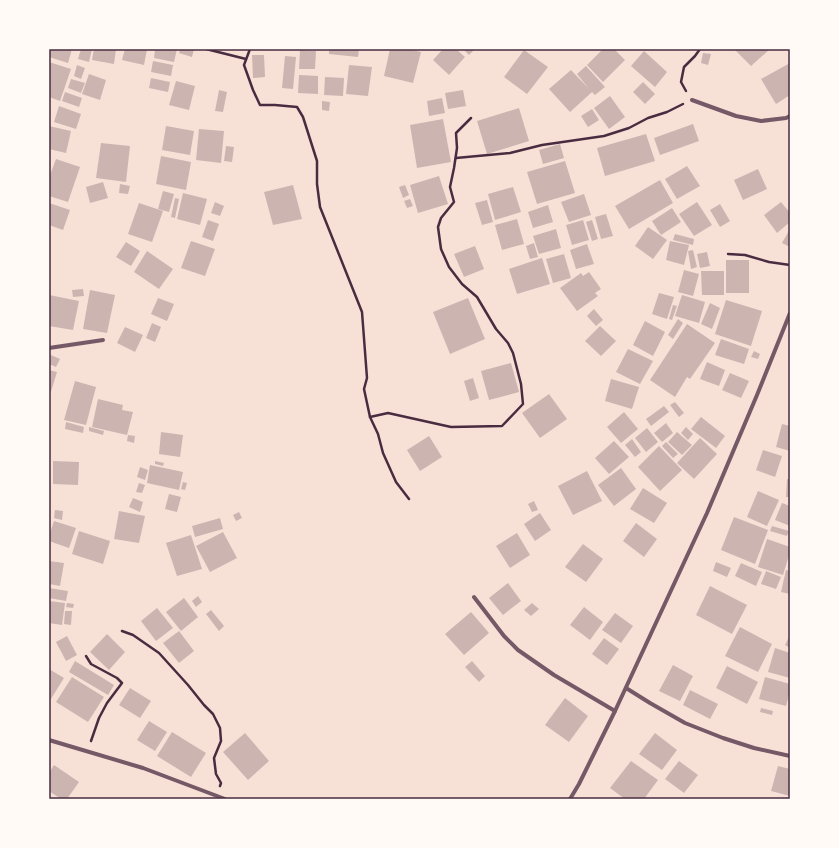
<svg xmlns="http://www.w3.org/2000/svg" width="839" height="848" font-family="'IBM Plex Sans',sans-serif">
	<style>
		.building { fill: #ccb4b1 }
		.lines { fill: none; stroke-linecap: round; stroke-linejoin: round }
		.path { stroke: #4a2c40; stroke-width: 2.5 }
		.minor { stroke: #755966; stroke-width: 4 }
		.neatline { fill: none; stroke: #4a2c40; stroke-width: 1.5 }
	</style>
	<rect width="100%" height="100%" fill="#f7e1d7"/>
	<g class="building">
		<path d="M49,49H72L68,63L49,57Z"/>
		<path d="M81,49H92L89,62L78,59Z"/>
		<path d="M94,49H116L114,64L92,60Z"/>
		<path d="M125,49H147L144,65L122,60Z"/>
		<path d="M155,49H177L174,62L154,58Z"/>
		<path d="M180,49H194L192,57L179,53Z"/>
		<path d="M329,49H359L358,57L329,54Z"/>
		<path d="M390,49H409L421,52L413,83L384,76Z"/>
		<path d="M443,49H456L465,57L449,75L433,60Z"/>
		<path d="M463,49H475L469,55Z"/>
		<path d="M603,49H614L625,60L603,82L587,65Z"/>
		<path d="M734,49H770L751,66Z"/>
		<path d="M300,50L316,51L315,69H299Z"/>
		<path d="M524,50L548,67L527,94L504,77Z"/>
		<path d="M644,51L667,72L655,87L631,66Z"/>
		<path d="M703,53L711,54L708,65L701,63Z"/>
		<path d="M252,55H264L265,77L253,78Z"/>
		<path d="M285,56L296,57L293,89L282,88Z"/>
		<path d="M153,61L173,65L171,76L151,72Z"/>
		<path d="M49,62L71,69L60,101L49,97Z"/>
		<path d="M790,63V95L776,104L761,79Z"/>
		<path d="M77,65L85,68L81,79L74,76Z"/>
		<path d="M349,65L372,67L368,96L346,94Z"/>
		<path d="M586,66L605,87L595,95L592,92L570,112L549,89L571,70L589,89L577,74Z"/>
		<path d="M89,74L106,80L100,100L82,94Z"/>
		<path d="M299,75L318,76V94L298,93Z"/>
		<path d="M325,77L344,78L343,96L324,95Z"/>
		<path d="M151,78L170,82L168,92L149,88Z"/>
		<path d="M71,79L85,83L81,93L68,88Z"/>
		<path d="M176,81L195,86L189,110L169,105Z"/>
		<path d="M643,82L655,94L645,104L633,92Z"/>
		<path d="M219,90L227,92L223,112L215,111Z"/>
		<path d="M463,90L466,106L448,109L445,93Z"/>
		<path d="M65,92L82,98L79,107L62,101Z"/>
		<path d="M610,96L625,117L609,129L594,108Z"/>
		<path d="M442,98L445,113L429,116L427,101Z"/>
		<path d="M322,101L330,102L329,111L322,110Z"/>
		<path d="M59,106L81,114L76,129L54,122Z"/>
		<path d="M519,108L529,141L487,154L477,121Z"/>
		<path d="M592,109L599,120L588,127L581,116Z"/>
		<path d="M443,119L451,162L417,168L410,125Z"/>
		<path d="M693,124L699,141L660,155L654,138Z"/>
		<path d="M49,126L71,131L66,153L49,149Z"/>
		<path d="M166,126L194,131L190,155L162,150Z"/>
		<path d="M199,129L224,131L221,163L196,160Z"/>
		<path d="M646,134L655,161L605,176L597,148Z"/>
		<path d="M101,143L130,146L126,182L96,178Z"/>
		<path d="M560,144L564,158L543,164L539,150Z"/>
		<path d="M226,146L234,147L232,162L224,161Z"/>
		<path d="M161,156L191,162L186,190L156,184Z"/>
		<path d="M56,159L80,167L68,202L49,196V178Z"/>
		<path d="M565,161L575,193L537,204L527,172Z"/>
		<path d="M687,166L700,186L677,199L665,179Z"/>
		<path d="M758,169L767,189L743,200L734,180Z"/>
		<path d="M439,176L448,204L418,213L410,185Z"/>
		<path d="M660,180L673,203L629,229L615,206Z"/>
		<path d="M103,182L108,198L90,203L86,187Z"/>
		<path d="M120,184L130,186L128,194L119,193Z"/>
		<path d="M293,185L302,219L273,225L264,192Z"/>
		<path d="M405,185L409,195L403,198L399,187Z"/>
		<path d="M513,187L521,212L495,220L488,194Z"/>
		<path d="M163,191L174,194L169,212L158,209Z"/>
		<path d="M183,193L207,199L200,225L177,219Z"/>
		<path d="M584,194L591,215L569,222L561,202Z"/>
		<path d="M175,198L179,199L175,218L171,217Z"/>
		<path d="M410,199L413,206L407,208L404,201Z"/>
		<path d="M487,200L493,222L482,225L475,203Z"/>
		<path d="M215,202L224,206L220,216L211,213Z"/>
		<path d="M697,202L712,225L694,236L679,214Z"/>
		<path d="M781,202L790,213V222L777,233L764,215Z"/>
		<path d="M49,203L70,210L63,230L49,225Z"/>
		<path d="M139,203L163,211L152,242L128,234Z"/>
		<path d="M720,204L730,221L720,227L710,210Z"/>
		<path d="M548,205L553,222L533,228L528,212Z"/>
		<path d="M672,208L681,222L661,235L652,221Z"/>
		<path d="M606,214L613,236L601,239L595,217Z"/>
		<path d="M517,219L524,244L502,250L495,225Z"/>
		<path d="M208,220L219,224L213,241L202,237Z"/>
		<path d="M583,220L589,240L572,245L566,225Z"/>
		<path d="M592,220L598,239L592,241L586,222Z"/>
		<path d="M648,227L667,240L653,259L635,246Z"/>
		<path d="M556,229L561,248L539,254L533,236Z"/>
		<path d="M790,229V247L782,243Z"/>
		<path d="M675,234L694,239L693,245L673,240Z"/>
		<path d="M191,241L215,249L205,276L181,268Z"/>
		<path d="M670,241L689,245L684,265L666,260Z"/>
		<path d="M126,242L140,251L131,266L116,257Z"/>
		<path d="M534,243L538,257L530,259L526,246Z"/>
		<path d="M587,244L594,264L576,269L570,250Z"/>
		<path d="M475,246L484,269L464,277L454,254Z"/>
		<path d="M693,250L697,267L691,269L688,251Z"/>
		<path d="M147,251L173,269L159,289L134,272Z"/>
		<path d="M707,252L710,266L700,268L697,254Z"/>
		<path d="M564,254L571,278L553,283L546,259Z"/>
		<path d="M542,258L550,284L517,294L509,269Z"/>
		<rect x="726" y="260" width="23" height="33"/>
		<path d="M684,270L699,274L693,296L678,292Z"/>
		<path d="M701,271H724V295H702Z"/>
		<path d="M589,272L601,289L595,293L598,296L577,311L560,288L581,273L583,276Z"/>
		<path d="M83,289L84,296L73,297L72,290Z"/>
		<path d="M90,290L115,295L107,333L83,329Z"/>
		<path d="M659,293L674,297L667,319L652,314Z"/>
		<path d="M49,295L79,301L73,330L49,326Z"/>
		<path d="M682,295L705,302L699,323L675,316Z"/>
		<path d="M158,298L174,304L167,321L151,314Z"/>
		<path d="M468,298L485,339L450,354L433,312Z"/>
		<path d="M726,300L762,311L751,346L715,334Z"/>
		<path d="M710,303L720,308L712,329L701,324Z"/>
		<path d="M673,305L677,306L672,320L669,319Z"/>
		<path d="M594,309L603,320L596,326L587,316Z"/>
		<path d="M678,319L683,323L673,339L668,335Z"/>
		<path d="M645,321L665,332L653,356L633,345Z"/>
		<path d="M152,323L161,327L155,342L146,338Z"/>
		<path d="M687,324L715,343L690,379L687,377L675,397L650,380Z"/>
		<path d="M600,326L616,341L601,356L585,341Z"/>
		<path d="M125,327L143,335L135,352L117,343Z"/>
		<path d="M721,339L749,349L744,364L715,355Z"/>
		<path d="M628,349L653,361L640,384L616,372Z"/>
		<path d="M754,351L760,354L758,359L751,357Z"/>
		<path d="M51,355L60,359L56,367L49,364V359Z"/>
		<path d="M707,362L725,370L719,386L700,379Z"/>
		<path d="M511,363L519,392L489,400L481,371Z"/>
		<path d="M49,370L57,372L49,398Z"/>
		<path d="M730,373L749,381L741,398L722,390Z"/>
		<path d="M473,378L479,398L470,401L464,381Z"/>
		<path d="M611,379L639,387L632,409L605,401Z"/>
		<path d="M75,381L96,387L86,425L64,420Z"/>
		<path d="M549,394L567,419L540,438L522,413Z"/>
		<path d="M98,399L123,405L122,410L133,412L127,435L92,427Z"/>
		<path d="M675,402L684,413L679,417L670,405Z"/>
		<path d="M664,406L669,412L651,426L646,419Z"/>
		<path d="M624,412L638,429L621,443L607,427Z"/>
		<path d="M701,417L725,436L716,448L691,429Z"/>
		<path d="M66,422L84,427L83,433L65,429Z"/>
		<path d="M666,423L673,433L662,442L654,433Z"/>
		<path d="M782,424L790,426V451L776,447Z"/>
		<path d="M89,427L104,431L103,435L89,431Z"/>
		<path d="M686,427L693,434L688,440L681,433Z"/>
		<path d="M647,428L658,442L646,452L635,438Z"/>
		<path d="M161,432L183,435L180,457L159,454Z"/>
		<path d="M677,432L692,445L682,455L668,442Z"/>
		<path d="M128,435L135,436L134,443L127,441Z"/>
		<path d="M429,436L442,457L420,471L407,450Z"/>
		<path d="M700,438L717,454L694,479L677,463Z"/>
		<path d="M632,439L641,452L635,457L625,445Z"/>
		<path d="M614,441L629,457L609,474L595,458Z"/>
		<path d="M666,442L678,454L673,458L662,446Z"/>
		<path d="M659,446L682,470L660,491L638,467Z"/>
		<path d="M763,450L782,456L775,477L756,470Z"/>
		<path d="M53,461L79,462L78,485L53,484Z"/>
		<path d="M155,461L164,463L163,466L155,464Z"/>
		<path d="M150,465L183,472L179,490L147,483Z"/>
		<path d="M140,467L148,470L145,480L137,477Z"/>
		<path d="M621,468L636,489L614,506L598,485Z"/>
		<path d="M587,471L602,501L573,515L558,486Z"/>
		<path d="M787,479H790V497H786Z"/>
		<path d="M183,482L187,483L185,490L181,489Z"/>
		<path d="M139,483L145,485L142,493L136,492Z"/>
		<path d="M643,488L667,503L654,523L630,509Z"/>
		<path d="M758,491L779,500L767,526L747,517Z"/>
		<path d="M169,494L181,497L177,512L165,509Z"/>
		<path d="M133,498L143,502L140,512L129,507Z"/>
		<path d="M534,501L538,510L532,512L528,504Z"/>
		<path d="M782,503L790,506V526L775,520Z"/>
		<path d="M55,510L63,511L62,520L54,518Z"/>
		<path d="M119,511L145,516L139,543L114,539Z"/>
		<path d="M239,512L242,518L236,521L233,515Z"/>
		<path d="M540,513L551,530L535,541L524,524Z"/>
		<path d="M734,517L768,530L755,564L721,550Z"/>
		<path d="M220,518L223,529L195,537L192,526Z"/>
		<path d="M54,521L76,528L69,548L49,541V536Z"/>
		<path d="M636,523L657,539L644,557L623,541Z"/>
		<path d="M772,526L789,531L787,536L770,531Z"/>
		<path d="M79,531L110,541L103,564L72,554Z"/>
		<path d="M223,532L237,558L210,572L196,546Z"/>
		<path d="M517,533L530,555L510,568L496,546Z"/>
		<path d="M191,535L202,569L177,576L166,543Z"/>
		<path d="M767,539L790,547V552L783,575L758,567Z"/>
		<path d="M583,544L603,559L586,582L565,567Z"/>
		<path d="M49,561L64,563L60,586L49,584Z"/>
		<path d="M716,562L731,568L727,577L713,571Z"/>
		<path d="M741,563L762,572L756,586L735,576Z"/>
		<path d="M786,570L790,571V594L781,592Z"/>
		<path d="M766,571L781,577L776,589L761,584Z"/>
		<path d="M508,583L521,601L503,615L489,598Z"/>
		<path d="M710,586L747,605L732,634L696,615Z"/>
		<path d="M49,588L68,591L66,601L49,598Z"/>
		<path d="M198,596L202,602L196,607L192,601Z"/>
		<path d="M184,598L198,617L181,631L166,612Z"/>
		<path d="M49,601L65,603L62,625L49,623Z"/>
		<path d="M67,603L74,604L73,608L66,607Z"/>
		<path d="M532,603L539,609L531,616L524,610Z"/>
		<path d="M584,607L603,622L590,640L570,625Z"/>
		<path d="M157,608L173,628L156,641L141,621Z"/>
		<path d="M211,610L224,626L219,631L206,614Z"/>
		<path d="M65,611H72L71,625L64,624Z"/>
		<path d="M471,612L489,633L464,655L445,634Z"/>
		<path d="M615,613L633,626L621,643L602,630Z"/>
		<path d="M740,627L772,644L758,672L725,656Z"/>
		<path d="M179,631L194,651L179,663L163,643Z"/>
		<path d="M107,634L125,652L109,670L90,652Z"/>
		<path d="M790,635V648L785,645Z"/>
		<path d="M67,636L77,655L66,661L56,642Z"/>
		<path d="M604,638L619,649L607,665L592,654Z"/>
		<path d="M775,648L790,653V678L768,672Z"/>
		<path d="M75,661L114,685L108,695L69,672Z"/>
		<path d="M472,661L485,676L479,682L465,667Z"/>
		<path d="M673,665L693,676L680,701L659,691Z"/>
		<path d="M727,666L758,682L747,704L716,688Z"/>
		<path d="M49,669L64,678L49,702Z"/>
		<path d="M72,677L104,697L88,722L56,702Z"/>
		<path d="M765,677L790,684V691L786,706L759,699Z"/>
		<path d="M130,688L151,701L140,718L119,705Z"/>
		<path d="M690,690L718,704L710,719L683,705Z"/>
		<path d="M565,698L588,716L569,742L545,725Z"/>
		<path d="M761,708L773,711L772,715L760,712Z"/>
		<path d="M149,721L167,732L155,751L137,740Z"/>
		<path d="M172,732L206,753L191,777L157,756Z"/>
		<path d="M245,733L269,761L248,780L223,752Z"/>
		<path d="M655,733L677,750L662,770L639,754Z"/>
		<path d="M631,761L658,780L644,799H625L610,788Z"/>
		<path d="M679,761L698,775L684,793L665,779Z"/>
		<path d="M54,765L79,782L67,799H61L49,791V773Z"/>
		<path d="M778,766L790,769V796L771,791Z"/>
	</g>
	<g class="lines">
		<g class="path">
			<path d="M206,49L246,59"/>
			<path d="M250,49L244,65L253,90L260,105H275L297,107L303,117L317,161V184L320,207L362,312L367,378L364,389L370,417L378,434L383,453L396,482L409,499"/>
			<path d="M686,91L681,82L684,67L695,56L700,49"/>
			<path d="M456,158L510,153L542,145L604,136L629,128L648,118L667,112L683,104"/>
			<path d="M728,254L745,255L769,262L790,265"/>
			<path d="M370,417L388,413L451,427L502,426L523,404L521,384L513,353L508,343L496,329L477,297L462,284L449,267L441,249L438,227L441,218L454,202L450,187L454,168L457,148L456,133L471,118"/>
			<path d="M122,631L133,635L159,653L188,685L204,705L213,714L220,728L221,741L214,758L216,774L221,783L220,786"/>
			<path d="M86,656L91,664L117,678L122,683L107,703L99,718L91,741"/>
		</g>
		<g class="minor">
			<path d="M692,100L736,116L761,121L786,118L790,116"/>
			<path d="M49,348L103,340"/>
			<path d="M474,597L504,636L518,650L554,675L615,711"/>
			<path d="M626,688L650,703L685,723L723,738L754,748L790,756"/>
			<path d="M49,740L143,768L225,799"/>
			<path d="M570,799L579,784L615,711L707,513L757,395L790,313"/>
		</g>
	</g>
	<rect width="839" height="848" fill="none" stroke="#fffaf5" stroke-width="100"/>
	<rect x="50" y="50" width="739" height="748" class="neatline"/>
</svg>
